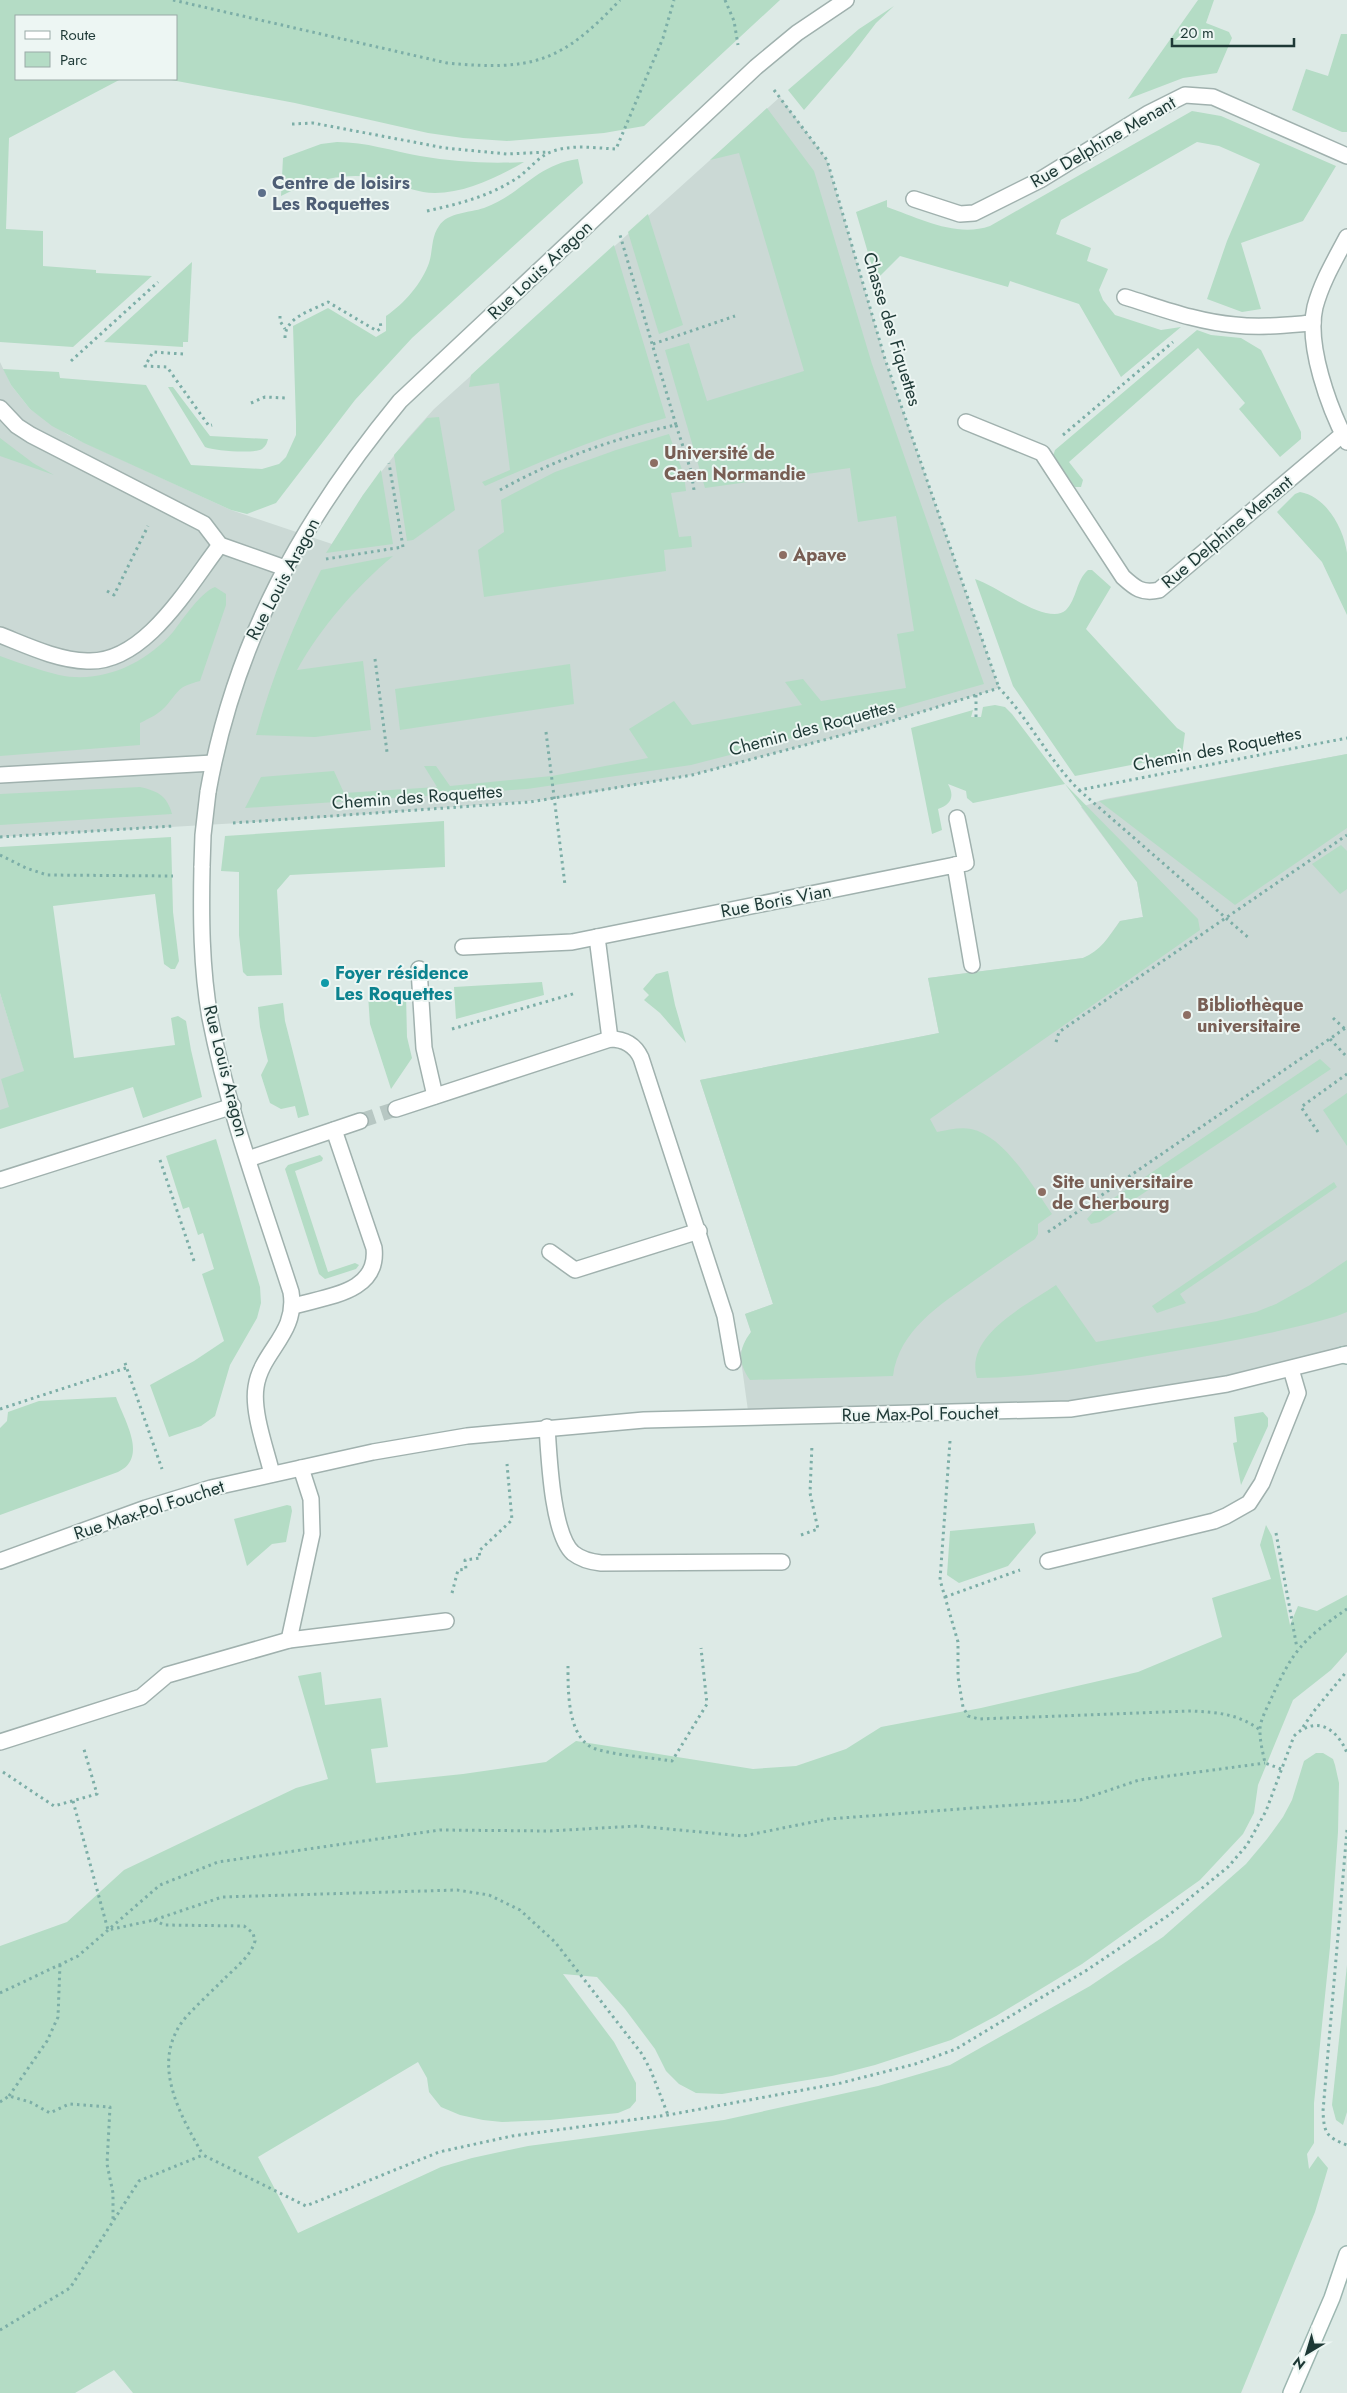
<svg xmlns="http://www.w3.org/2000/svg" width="1347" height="2393" font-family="Jost,sans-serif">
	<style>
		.built { fill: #cbd9d5 }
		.green { fill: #b4dcc5 }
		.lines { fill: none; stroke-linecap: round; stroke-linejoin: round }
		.minor-tunnel { stroke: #b7c7c3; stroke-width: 15; stroke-dasharray: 15 8; stroke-linecap: butt }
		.service-casing { stroke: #a0b1ae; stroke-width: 18 }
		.minor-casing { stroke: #a0b1ae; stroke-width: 18 }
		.secondary-casing { stroke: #9cb6b0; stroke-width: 18 }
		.path { stroke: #7caea7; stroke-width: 3; stroke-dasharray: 2.5 4; stroke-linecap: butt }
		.service { stroke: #fff; stroke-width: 15 }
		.minor { stroke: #fff; stroke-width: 15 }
		.secondary { stroke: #fff; stroke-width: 15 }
		.minor-bridge-casing { stroke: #a0b1ae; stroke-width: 18; stroke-linecap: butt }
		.minor-bridge { stroke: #fff; stroke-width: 15 }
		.service-dot { fill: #5c6f8a; stroke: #edf6f3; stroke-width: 2 }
		.education-dot { fill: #8d6e63; stroke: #edf6f3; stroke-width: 2 }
		.culture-dot { fill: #0f9aa8; stroke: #edf6f3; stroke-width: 2 }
		.labels { text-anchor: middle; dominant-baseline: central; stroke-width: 4; stroke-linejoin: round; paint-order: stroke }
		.street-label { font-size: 18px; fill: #1e3936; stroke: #edf6f3 }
		.service-label { font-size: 18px; font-weight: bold; fill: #4e5e75; stroke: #edf6f3; text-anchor: start }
		.education-label { font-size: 18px; font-weight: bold; fill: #785e54; stroke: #edf6f3; text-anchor: start }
		.culture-label { font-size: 18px; font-weight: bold; fill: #0d838f; stroke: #edf6f3; text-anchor: start }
	</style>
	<rect width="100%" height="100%" fill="#ddeae6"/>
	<g class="built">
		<path d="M780,97L827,160L885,359L999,688L869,728L692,775L554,799L305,819L0,837V362L11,385L30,409L68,435L231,510L332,544L363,495L408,438L434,409Z"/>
		<path d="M1347,754V1354L1070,1409L749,1418L740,1353L751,1332L745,1314L773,1304L700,1080L939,1033L928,978L1083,958L1093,954L1102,946L1120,921L1143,917L1137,882L1081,807L1105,799Z"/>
		<path d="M0,993L35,1105L0,1116Z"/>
	</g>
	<g class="green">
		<path d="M0,0H780L644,126L604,133L507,141L463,138L428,133L295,103L166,79H176V16H16V79H121L9,138L6,229L43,231V266L96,270V273L152,276L73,347L0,342Z"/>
		<path d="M1198,0H1214L1206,23L1229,32L1232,38L1217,73L1183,78L1128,99Z"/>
		<path d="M894,6L876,23L850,57L804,110L788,90L859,29Z"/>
		<path d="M1341,34H1347V132H1342L1292,110L1306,69L1328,76Z"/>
		<path d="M767,108L814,171L872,364L984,684L753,749L691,765L527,789L245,808L261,777L334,771L344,793L437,787L424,766H436L450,786L552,776L648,758L629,729L674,701L692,725L802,705L785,682L803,679L821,701L906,688L897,634L914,631L896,516L858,522L850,468L705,488L665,350L689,343L707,401L804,371L739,153L710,160Z"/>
		<path d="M1192,111L1221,116L1336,166L1303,221L1241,243L1261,309L1242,312L1207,299L1227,241L1260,164L1219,146L1197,142L1061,220L1056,234L1091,248L1087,261L1108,269L1099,290L1103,300L1115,315L1161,330L1181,327L1121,377L1079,304L1010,281L1008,287L900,256L876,280L856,212L887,200V207C919,218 956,238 990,226Z"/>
		<path d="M337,142C366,142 392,151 420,156C455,162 489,164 524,162C498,177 465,193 435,193C418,193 407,187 391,182C354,169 314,179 281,196L283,158L321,144Z"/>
		<path d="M578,159L583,183L412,338L355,400L276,503L247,514L231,510L84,443L52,426L30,409L11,385L3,369L59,372L60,378L146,385L191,465L262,469L279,464L286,457L296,435V423L293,326L328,308L376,337L386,331V316C404,304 422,283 429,263C433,251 431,237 439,226C448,212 469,213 484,208C521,195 535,165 578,159Z"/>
		<path d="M648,214L683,325L659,334L628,232Z"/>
		<path d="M614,245L666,418C603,435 544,460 485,486L482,482L510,470L499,383L469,387L471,375Z"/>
		<path d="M192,262L188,342H183V347L104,342Z"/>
		<path d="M1197,330L1211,335L1241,338L1261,350L1301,432V439L1280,457L1239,409L1245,403L1198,348L1069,462L1083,480L1081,487H1075L1053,456L1055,450Z"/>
		<path d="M168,387H173L210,436L268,439C267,443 266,446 262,449C253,454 215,451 205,447Z"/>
		<path d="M439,417L455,510L413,540L407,541L394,455L427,418Z"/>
		<path d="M669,434L684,475L686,491L671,493L679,537L691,536L692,547L664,550L666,571L484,597L478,550L504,532L501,500L555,472L616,450Z"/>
		<path d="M0,438L33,463L54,475L0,456Z"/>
		<path d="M381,470L393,544L326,553L363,495Z"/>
		<path d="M1300,492C1326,496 1344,529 1347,553C1347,573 1347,595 1347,615L1322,562L1277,512L1295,494Z"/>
		<path d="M393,556C355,588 321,627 297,670L363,661L371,730L315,737L256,735C272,677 294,623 321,570Z"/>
		<path d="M1088,570H1092L1111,587L1086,629L1177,728L1185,733L1182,755L1075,776L1013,686L975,579C996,585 1048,627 1066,610C1077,599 1076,580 1088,570Z"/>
		<path d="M215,587L226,594V605L200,681C177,687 180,690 166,706C159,714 150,718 140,723V745L0,756V656C19,663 39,670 59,675C102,684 145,664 173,632C183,619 200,593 215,587Z"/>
		<path d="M570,664L574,704L400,730L395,689Z"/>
		<path d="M995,705L1005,707L1012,714L1065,784L1198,919L1200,930L930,1119L937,1132C948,1130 960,1127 971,1129C1005,1136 1033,1187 1052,1214L1038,1224V1234L1035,1239C1015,1252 995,1266 975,1280C940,1305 899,1330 893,1376L750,1380C738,1363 738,1349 751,1332L745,1314L773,1304L700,1080L939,1033L928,978L1083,958C1100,951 1109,937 1120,921L1143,917L1137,882L1065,784L973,803L967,798L966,791L948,784C955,796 951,805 938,809L942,830L932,834L911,728L973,710L971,717H981L983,707Z"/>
		<path d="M1347,754V828L1235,905L1099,801Z"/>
		<path d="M140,787C158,791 167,796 172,814L0,825V794Z"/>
		<path d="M444,821L445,867L290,875L277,890L282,975L247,976L243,972L239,935V872L221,871L225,836Z"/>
		<path d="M171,837L173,912L179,961L175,969H171L164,964L155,894L53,906L74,1058L175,1045L171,1018L178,1016L186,1021L191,1050L202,1097L143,1118L133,1087L0,1129V1110L9,1107L1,1079L24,1071L0,993V847Z"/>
		<path d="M1341,845L1347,851V889L1340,894L1312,864Z"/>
		<path d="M668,971L675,1005L686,1043L660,1013L644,1000L649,995L643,989L656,974Z"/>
		<path d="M542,982L544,995L456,1019L454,987Z"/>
		<path d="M406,994L407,1037L412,1058L391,1089L370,1024L368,995Z"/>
		<path d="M283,1003L285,1021L309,1115L298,1118L295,1106L281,1109L270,1103L261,1075L268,1061L260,1027L258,1007Z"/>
		<path d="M1320,1059L1331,1069L1100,1222L1091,1224L1087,1219L1093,1212Z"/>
		<path d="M1347,1093V1146L1323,1110Z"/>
		<path d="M216,1139L260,1287L261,1303L257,1318L230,1365L215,1416L201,1426L169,1437L150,1385L194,1361L224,1341L202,1274L214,1269L203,1233L198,1235L189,1207L183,1209L166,1156Z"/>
		<path d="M320,1155L323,1158L322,1161L295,1171L328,1272L355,1263L359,1265L356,1269L325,1279L319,1274L285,1169L288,1165Z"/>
		<path d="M1334,1182L1337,1187L1180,1294L1186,1303L1157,1313L1152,1306Z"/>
		<path d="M1347,1260V1312L1337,1316C1275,1334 1211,1345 1147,1356C1091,1366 1033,1378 977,1378C964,1335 1027,1305 1056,1285L1096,1342L1217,1321L1256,1312L1276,1304L1310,1285Z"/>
		<path d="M116,1397C124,1420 149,1458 118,1472L0,1515V1428L7,1421L8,1412L39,1401Z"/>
		<path d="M1263,1412L1268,1418V1426L1241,1485L1233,1443L1237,1442L1234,1417Z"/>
		<path d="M287,1505L291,1506L292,1511L286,1542L272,1544L247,1566L234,1519Z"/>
		<path d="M1034,1523L1036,1533L1008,1566L959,1583L947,1575L950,1531Z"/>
		<path d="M1266,1525L1272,1536L1290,1625L1298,1606L1317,1611L1347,1595V1652L1331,1670L1293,1700L1258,1785L1254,1813L1243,1834L1200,1880L1082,1964L996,2016L951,2040L875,2065L832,2076L722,2094L696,2093L679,2084L666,2071L655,2049L625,2009L597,1977L563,1974L614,2042L636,2083V2101L630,2108L618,2113L550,2120L502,2122L483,2120L460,2115L441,2107L429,2092L427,2078L418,2062L258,2157L298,2233L441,2167L472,2158L528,2146L724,2120L878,2086L950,2065L1090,1986L1163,1937L1246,1864L1267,1839L1283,1817L1292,1800L1304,1761L1316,1753H1323L1333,1759L1335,1765L1339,1783L1338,1832L1330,1947L1314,2103V2143L1307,2154L1309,2169L1318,2156L1328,2168L1315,2212L1241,2393H133L114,2370L75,2393H0V1946L67,1922L124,1870L296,1788L328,1779L298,1676L321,1672L325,1705L381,1698L388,1747L371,1749L376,1783L463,1774L546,1762L576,1741L753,1769L796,1766L846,1749L881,1727L981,1708L1138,1672L1222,1637L1212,1598L1271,1579L1260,1545Z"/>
		<path d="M1347,1965V2112L1343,2125L1336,2120L1332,2105Z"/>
	</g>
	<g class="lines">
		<path class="minor-tunnel" d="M360,1121L396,1109"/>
		<g class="service-casing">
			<g id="service">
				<path d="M0,408L17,426L31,435L204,524L220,545L285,568"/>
				<path d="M0,635C28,646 57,660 87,661C145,664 189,585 220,545"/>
				<path d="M0,775L213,763"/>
				<path d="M955,865L966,863L957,818"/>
				<path d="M597,937L610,1039"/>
				<path d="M463,947L572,942L955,865L972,965"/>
				<path d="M419,969L424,1048L435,1096"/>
				<path d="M396,1109L610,1039C624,1039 635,1045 641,1058L725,1316L733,1362"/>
				<path d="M248,1159L360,1121"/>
				<path d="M0,1180L233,1106"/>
				<path d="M550,1252L575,1270L699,1231"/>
				<path d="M294,1306C327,1296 379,1293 374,1248L334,1130"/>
				<path d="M547,1427C549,1456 552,1534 573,1553C582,1560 591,1562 601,1563L782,1562"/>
				<path d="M1048,1561L1214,1521L1226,1516L1249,1503L1262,1483L1298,1393L1291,1369"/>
				<path d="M289,1640L312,1534L311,1499L301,1468"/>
				<path d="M0,1742L141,1697L167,1675L289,1640L446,1621"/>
			</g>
		</g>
		<g class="minor-casing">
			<g id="minor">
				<path d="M914,199L960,214L974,213L1040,180L1149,113L1185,95L1213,97L1347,156"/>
				<path d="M1347,237C1335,260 1322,281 1315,307C1306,345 1329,408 1347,442"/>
				<path d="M1125,297C1161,308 1197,322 1235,325C1261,328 1287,325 1313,323"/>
				<path d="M966,422L1042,453L1123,577C1135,588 1142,594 1159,590L1343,434"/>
				<path d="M208,792C235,640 302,520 400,401L756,67L797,33L846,0"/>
				<path d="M202,866C201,916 201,967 210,1018C228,1111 262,1202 291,1292C298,1334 261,1351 256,1387C252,1412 266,1449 272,1474"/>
				<path d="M0,1561L146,1508L211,1488L373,1452L467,1436L644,1420L1070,1409L1227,1384L1347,1354"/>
			</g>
		</g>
		<g class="secondary-casing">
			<g id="secondary">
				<path d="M1343,1355L1347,1356"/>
				<path d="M1291,2393L1332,2298L1347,2254"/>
			</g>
		</g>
		<g class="path">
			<path d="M173,0L447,63C532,71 561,63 620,0"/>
			<path d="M725,0L734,21L738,45"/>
			<path d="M774,90L827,160L885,359L999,688"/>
			<path d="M292,124L313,123L445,148L507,154L549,152"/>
			<path d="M427,211C458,204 487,197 514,180C527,173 538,156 551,152C571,144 595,148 616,149L663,38L674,0"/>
			<path d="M280,316V321L285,329"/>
			<path d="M285,338C285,317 311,311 328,302L377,331L381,328L380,320"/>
			<path d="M653,344L735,316"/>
			<path d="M183,354L153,352L145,366L167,367L209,426L212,425"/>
			<path d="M71,361L158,282"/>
			<path d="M251,403L265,397L285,398"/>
			<path d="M676,425L691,471L694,490"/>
			<path d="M1063,435L1173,342"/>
			<path d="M500,490C556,459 614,438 676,425L620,235"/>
			<path d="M326,559L403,547L389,463"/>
			<path d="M107,591L114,595L148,526"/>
			<path d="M375,659L387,752"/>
			<path d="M976,717V695"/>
			<path d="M546,732L565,885"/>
			<path d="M1079,790L1250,939"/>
			<path d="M233,823L530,802L692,775L869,728L999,688C1029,719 1048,759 1079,790L1347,738"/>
			<path d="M0,837L174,826"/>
			<path d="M0,855L26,868L47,875L173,876"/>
			<path d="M367,973L391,971"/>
			<path d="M1333,1018L1345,1029"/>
			<path d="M452,1029L576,993"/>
			<path d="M1330,1039L1347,1057"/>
			<path d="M1056,1042L1059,1032L1347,835"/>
			<path d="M1318,1132L1301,1107L1347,1074"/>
			<path d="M160,1160L194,1261L191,1262"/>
			<path d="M1048,1232L1347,1027"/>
			<path d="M125,1363L162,1469"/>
			<path d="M0,1409L126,1368"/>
			<path d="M950,1441L940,1580L958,1642V1677L963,1707L968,1716L979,1719L1191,1711C1216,1712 1239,1714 1260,1730"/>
			<path d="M1276,1533L1297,1648"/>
			<path d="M801,1535L818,1529L810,1493L812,1444"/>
			<path d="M452,1593L458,1570L466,1569L465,1560L480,1558L479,1551L512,1520L507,1464"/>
			<path d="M945,1597L1020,1570"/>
			<path d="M568,1666C568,1690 567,1740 596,1749C619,1756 647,1757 672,1761L707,1704L701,1648"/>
			<path d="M1303,1727L1314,1711L1347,1671"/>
			<path d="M1281,1769L1265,1763C1263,1753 1260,1742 1260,1732C1259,1722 1267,1708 1271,1699C1293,1650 1303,1639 1347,1609"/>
			<path d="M3,1772L54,1806L97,1794L83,1746"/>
			<path d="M73,1801L108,1930L154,1920L222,1897L457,1890L489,1895L520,1910L555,1942L642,2054L651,2071L668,2115"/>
			<path d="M1347,1830L1323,2111C1324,2133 1326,2137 1347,2145"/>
			<path d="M154,1920L164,1925L244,1926L253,1933L255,1941C251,1956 235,1968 224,1979C212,1991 198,2004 186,2017C149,2061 179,2113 203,2155"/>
			<path d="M0,1993L78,1956L160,1885L218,1862L440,1830L549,1831L637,1826L743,1836L828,1819L1080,1800L1139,1780L1265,1763"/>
			<path d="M9,2096L47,2041L58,2017L60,1964"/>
			<path d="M0,2102L9,2096L30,2102L50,2113L69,2104L110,2107L107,2164L113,2193V2222"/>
			<path d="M0,2330L70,2288L139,2181L203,2155L306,2206L439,2152L512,2136L668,2115L841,2083L915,2064L956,2049L1087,1970L1169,1915L1228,1867L1247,1845L1266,1811L1294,1736C1316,1715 1337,1728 1347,1753"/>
		</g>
		<use href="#service" class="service"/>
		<use href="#minor" class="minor"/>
		<use href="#secondary" class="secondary"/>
		<g class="minor-bridge-casing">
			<path id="minor-bridge" d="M202,866L203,835L208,792"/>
		</g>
		<use href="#minor-bridge" class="minor-bridge"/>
	</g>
	<circle class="service-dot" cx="262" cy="193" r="5"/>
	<g class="education-dot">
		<circle cx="654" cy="463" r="5"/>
		<circle cx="783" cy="555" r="5"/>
		<circle cx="1187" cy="1015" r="5"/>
		<circle cx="1042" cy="1192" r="5"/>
	</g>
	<circle class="culture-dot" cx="325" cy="983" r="5"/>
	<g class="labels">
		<g class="street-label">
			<text transform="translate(1103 142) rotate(-30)">Rue Delphine Menant</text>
			<text transform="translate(540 270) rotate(-43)">Rue Louis Aragon</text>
			<text transform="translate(892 329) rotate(73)">Chasse des Fiquettes</text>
			<text transform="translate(1227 532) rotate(-40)">Rue Delphine Menant</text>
			<text transform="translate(283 579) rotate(-62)">Rue Louis Aragon</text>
			<text transform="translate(812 728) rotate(-15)">Chemin des Roquettes</text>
			<text transform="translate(1217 749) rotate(-11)">Chemin des Roquettes</text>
			<text transform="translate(417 797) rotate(-4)">Chemin des Roquettes</text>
			<text transform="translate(776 901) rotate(-11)">Rue Boris Vian</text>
			<text transform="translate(226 1071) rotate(76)">Rue Louis Aragon</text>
			<text transform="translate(920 1414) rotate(-1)">Rue Max-Pol Fouchet</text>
			<text transform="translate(149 1510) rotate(-18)">Rue Max-Pol Fouchet</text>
		</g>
		<g class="service-label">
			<text x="272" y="183">Centre de loisirs<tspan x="272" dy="21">Les Roquettes</tspan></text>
		</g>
		<g class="education-label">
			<text x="664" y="453">Université de<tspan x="664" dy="21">Caen Normandie</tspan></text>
			<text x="793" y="555">Apave</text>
			<text x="1197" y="1005">Bibliothèque<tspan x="1197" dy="21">universitaire</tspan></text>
			<text x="1052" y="1182">Site universitaire<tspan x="1052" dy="21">de Cherbourg</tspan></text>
		</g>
		<g class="culture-label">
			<text x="335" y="973">Foyer résidence<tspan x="335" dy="21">Les Roquettes</tspan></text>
		</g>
	</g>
	<rect x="15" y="15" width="162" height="65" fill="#edf6f3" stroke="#9aaaa7"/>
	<rect x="25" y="31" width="25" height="8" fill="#ffffff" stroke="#9aaaa7"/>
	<text x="60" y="40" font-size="15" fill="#1e3936">Route</text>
	<rect x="25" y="52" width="25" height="15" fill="#b4dcc5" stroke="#9aaaa7"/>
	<text x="60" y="65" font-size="15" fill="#1e3936">Parc</text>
	<g transform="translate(1307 2353) rotate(218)" stroke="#edf6f3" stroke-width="4" paint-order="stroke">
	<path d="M0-4L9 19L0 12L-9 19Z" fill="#1e3936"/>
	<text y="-8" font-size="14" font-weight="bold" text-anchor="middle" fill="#1e3936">N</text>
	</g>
	<path d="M1172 38v8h122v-8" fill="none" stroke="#1e3936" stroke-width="2.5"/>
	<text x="1180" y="38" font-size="15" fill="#1e3936" stroke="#edf6f3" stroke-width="4" paint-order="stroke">20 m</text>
</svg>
